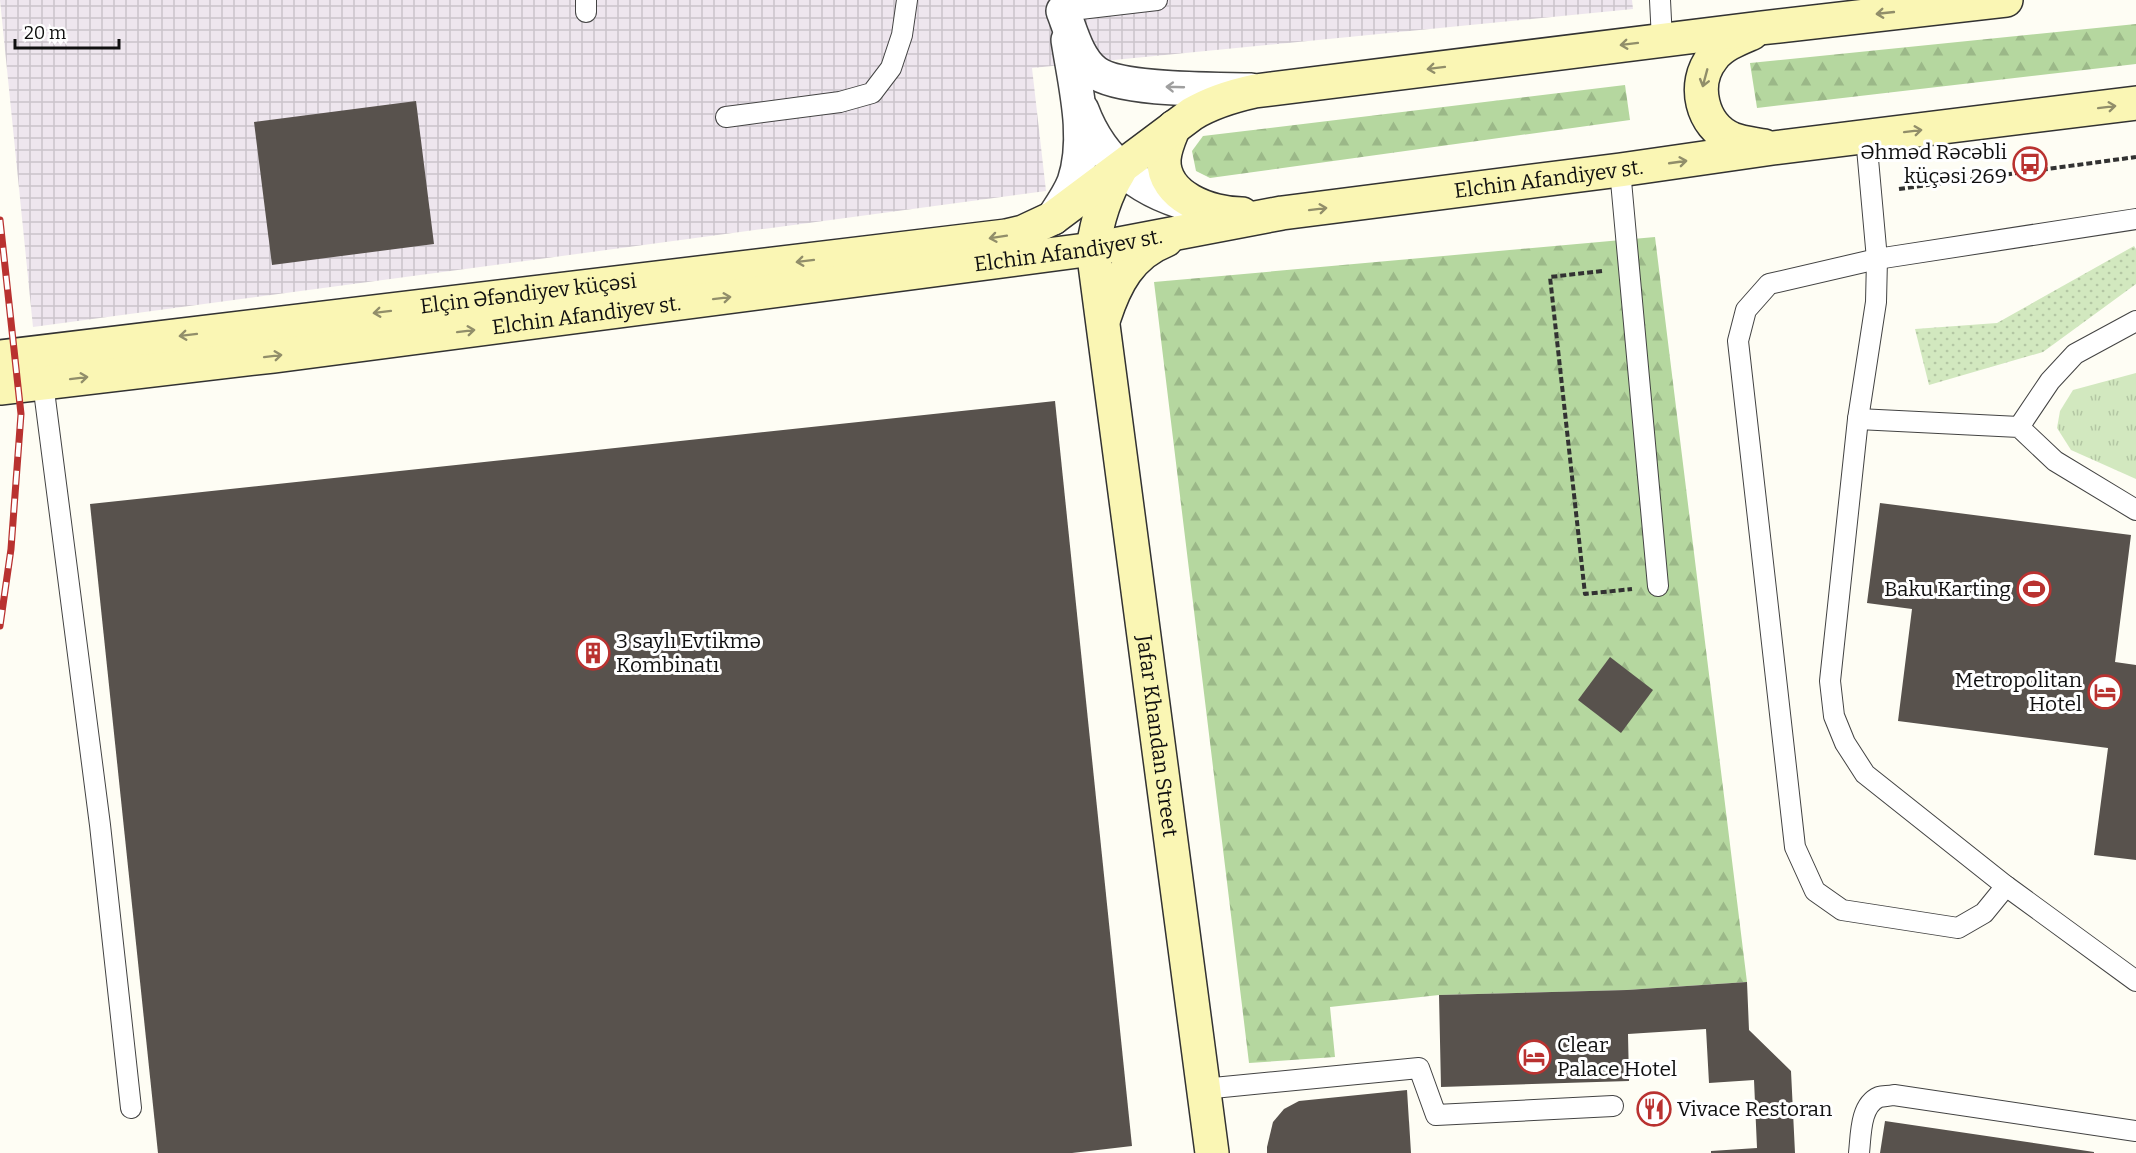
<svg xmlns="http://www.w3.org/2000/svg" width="2136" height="1153" font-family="Bitter,serif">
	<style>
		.industrial { fill: url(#industrial-grid) }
		.grass { fill: url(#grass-dots) }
		.forest { fill: url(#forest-firs) }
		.park { fill: url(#park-tufts) }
		.building { fill: #58524d }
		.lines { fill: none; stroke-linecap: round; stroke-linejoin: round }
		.lane-casing { stroke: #434343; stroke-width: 22 }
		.street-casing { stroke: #434343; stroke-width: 36 }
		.secondary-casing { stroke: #323232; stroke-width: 36 }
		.path { stroke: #323232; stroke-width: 4; stroke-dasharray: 6 3; stroke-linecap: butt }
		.lane { stroke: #fff; stroke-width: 20 }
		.street { stroke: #fff; stroke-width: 33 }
		.secondary { stroke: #faf6b4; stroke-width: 33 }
		.rail-casing { stroke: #b93230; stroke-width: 7 }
		.rail { stroke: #fff; stroke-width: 4.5; stroke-dasharray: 14; stroke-linecap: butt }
		.oneway { stroke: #918e6a }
		.oneway2 { stroke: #9f9f9f }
		.labels { text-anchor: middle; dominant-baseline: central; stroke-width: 6; stroke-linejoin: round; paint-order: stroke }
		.poi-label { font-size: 21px; fill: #101010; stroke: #fff; text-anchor: end }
		.street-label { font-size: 21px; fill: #101010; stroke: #fff }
	</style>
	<defs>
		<pattern id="industrial-grid" width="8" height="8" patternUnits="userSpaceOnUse" patternTransform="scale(1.5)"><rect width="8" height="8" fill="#eee6ee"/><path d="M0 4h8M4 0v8" fill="none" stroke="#cbc4cb"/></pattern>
		<pattern id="grass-dots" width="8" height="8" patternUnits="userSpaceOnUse" patternTransform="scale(1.5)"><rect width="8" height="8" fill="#d2e8bf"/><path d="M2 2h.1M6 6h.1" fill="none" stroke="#b3c6a3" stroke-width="1.8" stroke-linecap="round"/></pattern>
		<pattern id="forest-firs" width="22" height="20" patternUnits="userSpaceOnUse" patternTransform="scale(1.5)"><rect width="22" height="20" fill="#b5d79f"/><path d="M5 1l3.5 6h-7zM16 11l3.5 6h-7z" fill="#9bb888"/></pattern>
		<pattern id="park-tufts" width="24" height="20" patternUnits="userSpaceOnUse" patternTransform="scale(1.5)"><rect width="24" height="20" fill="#d2e8bf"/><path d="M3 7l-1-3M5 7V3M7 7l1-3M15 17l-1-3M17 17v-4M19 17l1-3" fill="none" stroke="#b3c6a3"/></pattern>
	</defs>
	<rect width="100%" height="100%" fill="#fefdf4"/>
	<path class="industrial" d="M0,0H1632L1633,9L1032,68L1046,191L33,327Z"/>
	<path class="grass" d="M2134,246L2136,249V284L2043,352L1929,385L1915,329L1997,323Z"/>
	<g class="forest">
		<path d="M2136,24V64L1757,108L1750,63Z"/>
		<path d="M1625,85L1630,120L1210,178L1196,171L1192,151L1203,136Z"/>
		<path d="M1655,237L1747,982L1627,990L1439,995L1330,1007L1335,1057L1249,1063L1154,282Z"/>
	</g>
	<path class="park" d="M2136,373V479L2071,450L2057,428L2060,411L2073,390Z"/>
	<g class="building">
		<path d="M416,101L434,244L272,265L254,122Z"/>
		<path d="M1055,401L1132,1146L1072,1153H158L90,504Z"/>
		<path d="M1880,503L2131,535L2115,662L2136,665V860L2094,855L2108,748L1898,721L1912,609L1867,603Z"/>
		<path d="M1610,657L1653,690L1621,733L1578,700Z"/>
		<path d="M1747,982L1749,1030L1791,1071L1795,1153H1711V1151L1757,1148L1754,1080L1709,1083L1706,1029L1628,1034L1629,1081L1441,1087L1439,995L1627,990Z"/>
		<path d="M1407,1090L1411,1153H1267V1147L1273,1122L1284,1109L1299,1101Z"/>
		<path d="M1885,1121L2094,1152V1153H1880Z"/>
	</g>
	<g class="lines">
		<g class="lane-casing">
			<g id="lane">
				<path d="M1660,0L1662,40"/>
				<path d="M1063,11L1157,0"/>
				<path d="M586,12V0"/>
				<path d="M726,117L840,102L872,93L891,68L902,35L907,0"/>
				<path d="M1866,137L1877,259L1876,302L1858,419L1830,681L1834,716L1845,743L1865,774L2006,886L2136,981"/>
				<path d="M1620,170L1658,586"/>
				<path d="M43,383L100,825L131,1108"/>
				<path d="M1858,419L2019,427L2055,461L2136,510"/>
				<path d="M2019,427L2050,381L2075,354L2136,321"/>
				<path d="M2006,886L1984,913L1958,928L1842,910L1815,891L1795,847L1738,341L1746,310L1769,284L1877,259L2136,219"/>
				<path d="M1203,1089L1419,1068L1436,1115L1613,1106"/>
				<path d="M1859,1153C1861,1135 1860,1105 1879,1097C1883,1096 1889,1096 1894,1095L2136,1131"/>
			</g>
		</g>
		<g class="street-casing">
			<g id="street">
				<path d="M1063,11C1071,31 1077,58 1095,72C1120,91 1217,89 1251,90"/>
				<path d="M1082,110C1102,164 1145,195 1201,207"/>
				<path d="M1053,218C1061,206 1069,195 1074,182C1089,138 1075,85 1068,40"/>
			</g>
		</g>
		<g class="secondary-casing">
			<g id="secondary">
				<path d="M1752,33C1738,39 1722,45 1713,57C1691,84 1702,126 1732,139C1742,143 1754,144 1764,146"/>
				<path d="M1174,127C1170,137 1165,147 1164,159C1162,197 1211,214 1242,214"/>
				<path id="s1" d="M1119,172C1104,196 1097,221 1093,249L1212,1153"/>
				<path d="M1104,318C1115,284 1130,254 1166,240"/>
				<path id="s2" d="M0,357L1006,236L1023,232L1053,218L1192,114C1212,102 1232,96 1255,91L1761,28L2006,0"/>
				<path id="s3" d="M0,388L273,356L1010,260L1093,249L1282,213L1620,170L1773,148L2136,103"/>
			</g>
		</g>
		<g class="path">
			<path d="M1899,189L2136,157"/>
			<path d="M1602,271L1550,277L1585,594L1632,589"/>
		</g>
		<use href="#lane" class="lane"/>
		<use href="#street" class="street"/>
		<use href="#secondary" class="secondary"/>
		<g class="rail-casing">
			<path id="rail" d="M0,220L21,414L11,549L0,626"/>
		</g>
		<use href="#rail" class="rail"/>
	</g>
	<defs><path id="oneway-shaft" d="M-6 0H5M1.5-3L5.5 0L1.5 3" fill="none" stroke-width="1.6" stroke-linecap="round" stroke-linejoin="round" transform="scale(1.5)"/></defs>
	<g class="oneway">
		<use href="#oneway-shaft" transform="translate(1885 13) rotate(174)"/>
		<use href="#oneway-shaft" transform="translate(1629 44) rotate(173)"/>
		<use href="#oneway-shaft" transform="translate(1436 68) rotate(173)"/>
		<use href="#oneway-shaft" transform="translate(1705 78) rotate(105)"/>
		<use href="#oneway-shaft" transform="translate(2107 107) rotate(-7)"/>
		<use href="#oneway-shaft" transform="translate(1913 131) rotate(-7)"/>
		<use href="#oneway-shaft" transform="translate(1678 162) rotate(-8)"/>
		<use href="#oneway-shaft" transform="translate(1318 209) rotate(-7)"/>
		<use href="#oneway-shaft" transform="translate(998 237) rotate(171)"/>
		<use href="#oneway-shaft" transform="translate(805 261) rotate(173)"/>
		<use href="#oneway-shaft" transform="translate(722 298) rotate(-7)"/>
		<use href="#oneway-shaft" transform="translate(382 312) rotate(173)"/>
		<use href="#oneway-shaft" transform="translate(466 331) rotate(-7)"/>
		<use href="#oneway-shaft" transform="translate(188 335) rotate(173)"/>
		<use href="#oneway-shaft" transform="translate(273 356) rotate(-7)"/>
		<use href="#oneway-shaft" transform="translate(79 378) rotate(-7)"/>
	</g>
	<use class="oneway2" href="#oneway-shaft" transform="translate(1175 87) rotate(-178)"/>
	<defs>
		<g id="bus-ring" transform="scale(1.725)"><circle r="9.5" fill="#fff" stroke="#b93230" stroke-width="1.5"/><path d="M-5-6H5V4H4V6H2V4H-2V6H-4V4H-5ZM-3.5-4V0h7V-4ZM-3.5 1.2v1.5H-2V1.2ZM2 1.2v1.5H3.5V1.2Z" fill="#b93230"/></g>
		<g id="stadium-ring" transform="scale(1.725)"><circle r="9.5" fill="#fff" stroke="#b93230" stroke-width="1.5"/><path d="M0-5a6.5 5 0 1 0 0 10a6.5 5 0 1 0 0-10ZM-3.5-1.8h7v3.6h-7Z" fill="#b93230"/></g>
		<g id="building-ring" transform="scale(1.725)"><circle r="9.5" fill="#fff" stroke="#b93230" stroke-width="1.5"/><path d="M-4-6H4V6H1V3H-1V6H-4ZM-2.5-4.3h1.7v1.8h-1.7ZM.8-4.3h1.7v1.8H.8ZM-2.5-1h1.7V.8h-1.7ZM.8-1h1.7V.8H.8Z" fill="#b93230"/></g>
		<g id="hotel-ring" transform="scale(1.725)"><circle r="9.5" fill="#fff" stroke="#b93230" stroke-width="1.5"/><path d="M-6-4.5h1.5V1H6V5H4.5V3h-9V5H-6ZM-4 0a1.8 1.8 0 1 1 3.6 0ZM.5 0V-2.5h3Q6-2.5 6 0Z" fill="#b93230"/></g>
		<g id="restaurant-ring" transform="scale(1.725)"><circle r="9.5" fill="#fff" stroke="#b93230" stroke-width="1.5"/><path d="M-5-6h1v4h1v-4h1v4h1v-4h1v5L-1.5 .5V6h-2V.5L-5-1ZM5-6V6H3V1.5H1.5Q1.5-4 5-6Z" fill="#b93230"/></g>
	</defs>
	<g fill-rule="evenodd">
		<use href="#bus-ring" x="2030" y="164"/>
		<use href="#stadium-ring" x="2034" y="589"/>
		<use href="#building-ring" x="593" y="653"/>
		<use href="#hotel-ring" x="2105" y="692"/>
		<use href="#hotel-ring" x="1534" y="1057"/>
		<use href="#restaurant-ring" x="1654" y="1109"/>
	</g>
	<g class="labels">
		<g class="poi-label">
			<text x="2007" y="152">Əhməd Rəcəbli<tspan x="2007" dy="24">küçəsi 269</tspan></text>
			<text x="2011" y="589">Baku Karting</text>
			<text x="616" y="641" text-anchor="start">3 saylı Evtikmə<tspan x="616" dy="24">Kombinatı</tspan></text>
			<text x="2082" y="680">Metropolitan<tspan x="2082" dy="24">Hotel</tspan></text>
			<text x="1557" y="1045" text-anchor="start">Clear<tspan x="1557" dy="24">Palace Hotel</tspan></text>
			<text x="1677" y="1109" text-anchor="start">Vivace Restoran</text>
		</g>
		<g class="street-label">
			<text stroke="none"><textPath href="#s3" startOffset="1563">Elchin Afandiyev st.</textPath></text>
			<text stroke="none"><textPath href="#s3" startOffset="1077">Elchin Afandiyev st.</textPath></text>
			<text stroke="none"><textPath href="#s2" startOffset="532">Elçin Əfəndiyev küçəsi</textPath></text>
			<text stroke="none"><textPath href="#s3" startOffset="591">Elchin Afandiyev st.</textPath></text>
			<text stroke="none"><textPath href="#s1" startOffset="573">Jafar Khandan Street</textPath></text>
		</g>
	</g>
	<path d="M15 39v9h104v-9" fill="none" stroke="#101010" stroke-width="3"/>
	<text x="24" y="39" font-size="18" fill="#101010" stroke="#ffffff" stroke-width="4.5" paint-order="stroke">20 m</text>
</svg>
